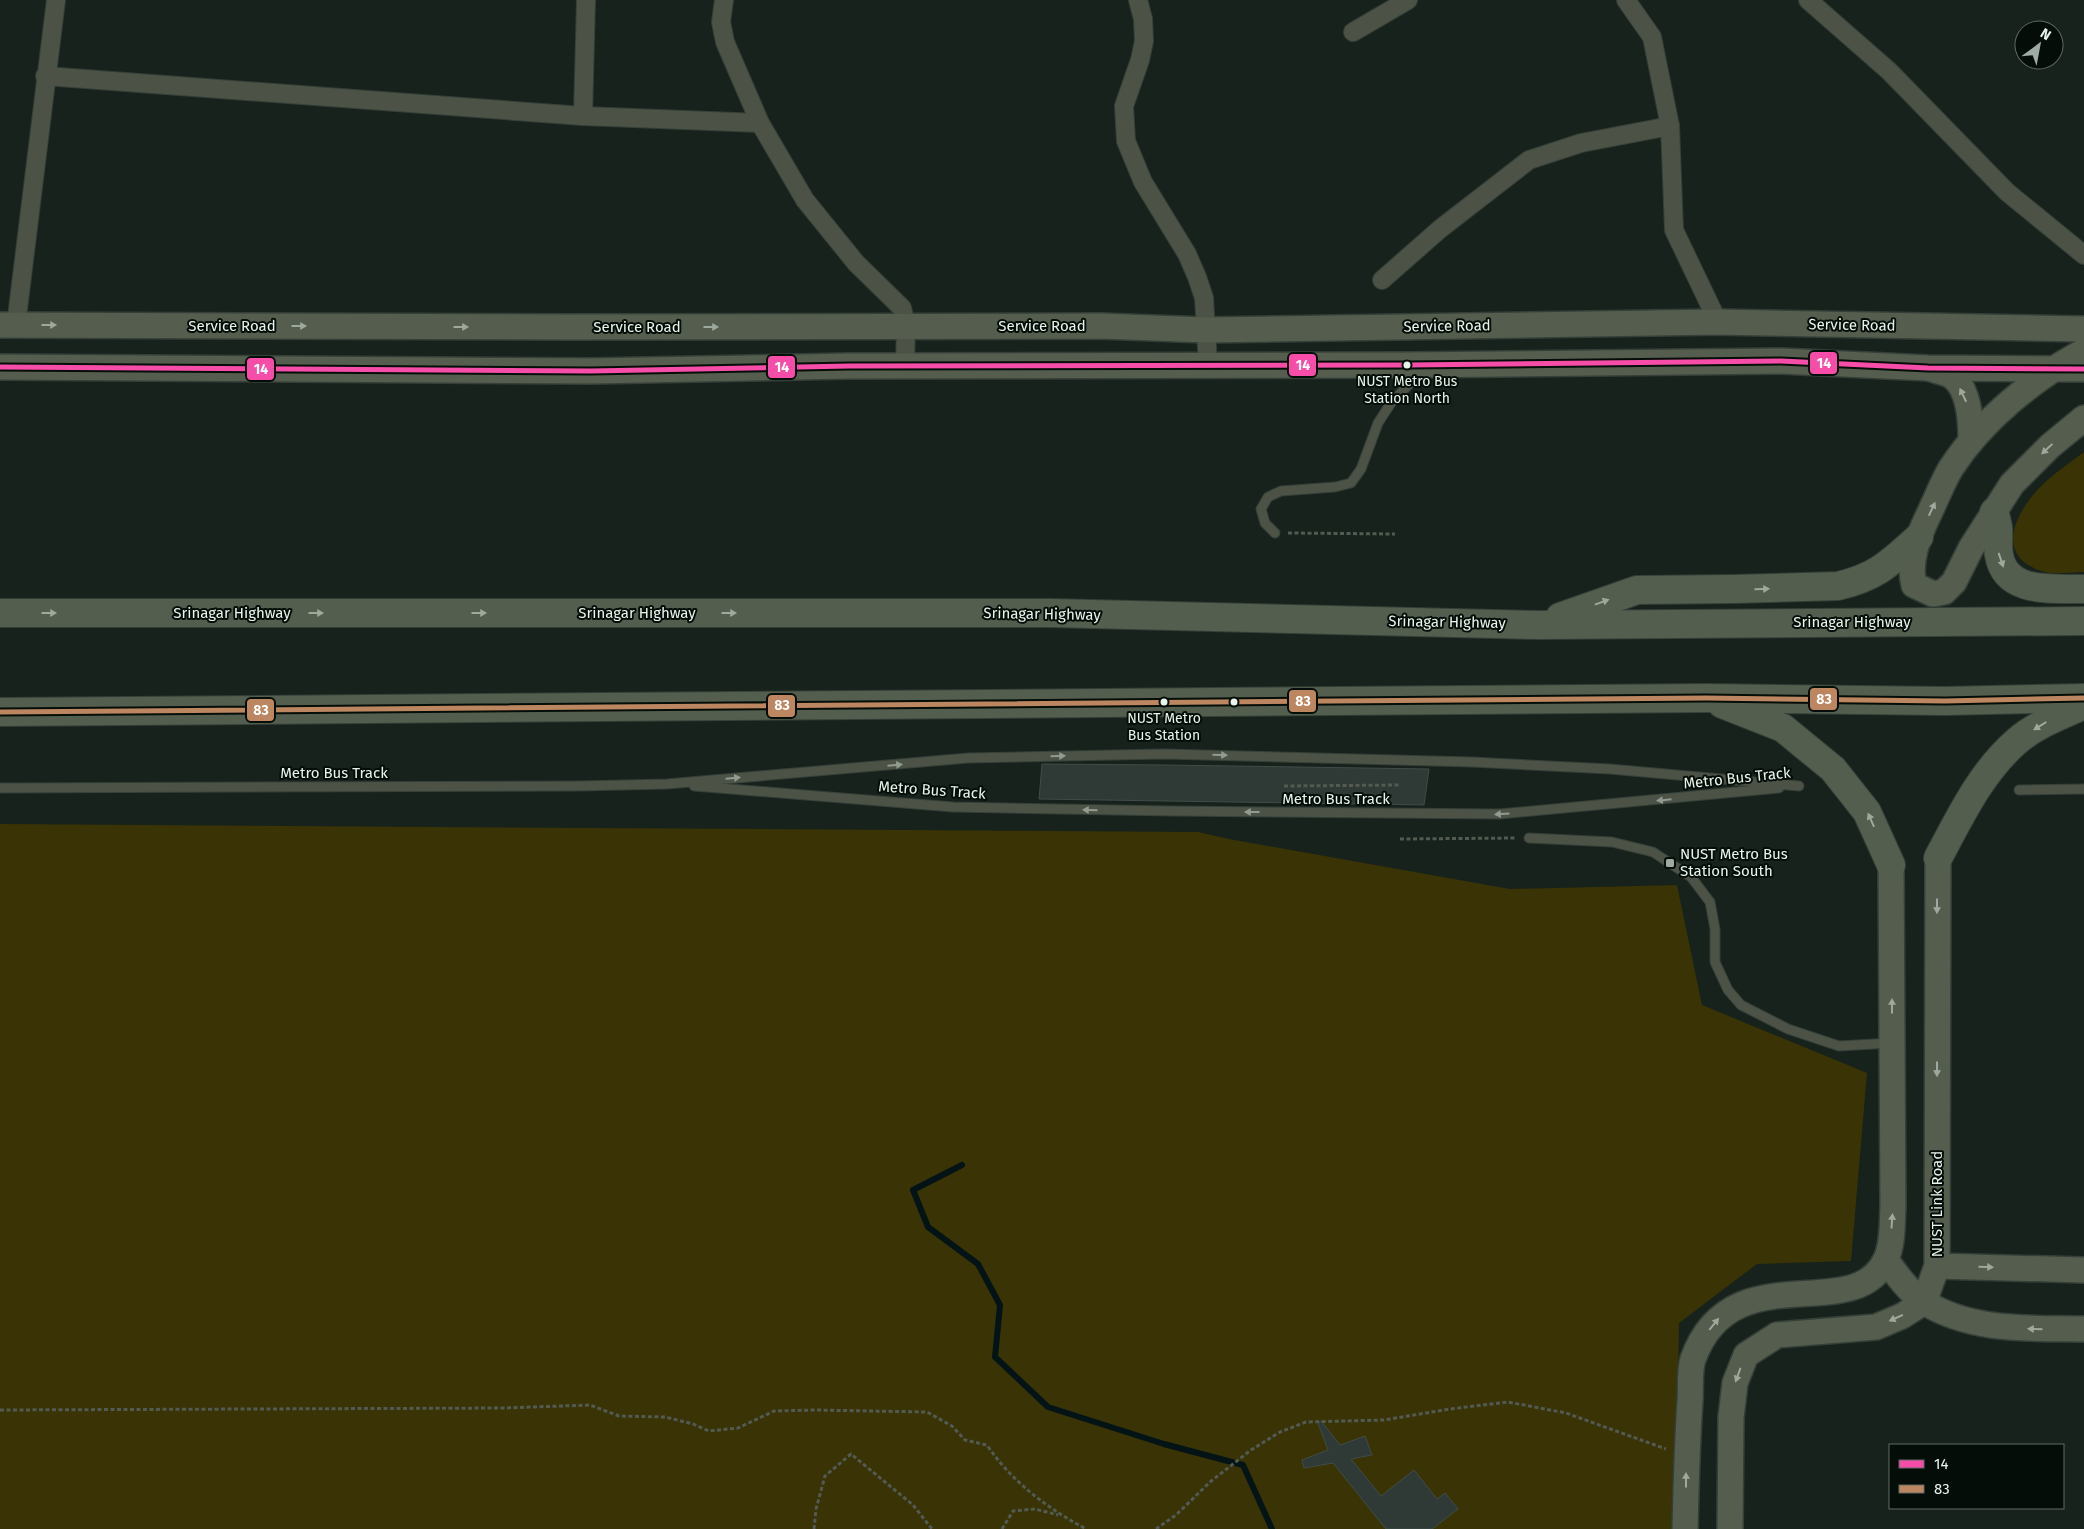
<svg xmlns="http://www.w3.org/2000/svg" width="2084" height="1529" font-family="'Fira Sans',sans-serif">
	<style>
		.green { fill: #393306 }
		.lines { fill: none; stroke-linecap: round; stroke-linejoin: round }
		.stream { stroke: #041316; stroke-width: 6 }
		.building { fill: #2f3a36; stroke: #414c48 }
		.service-casing { stroke: #343f38; stroke-width: 11 }
		.minor-casing { stroke: #343f38; stroke-width: 20 }
		.secondary-casing { stroke: #343f38; stroke-width: 28 }
		.trunk-casing { stroke: #343f38; stroke-width: 30 }
		.path { stroke: #525a51; stroke-width: 3; stroke-dasharray: 4 2.5; stroke-linecap: butt }
		.service { stroke: #4c5246; stroke-width: 9 }
		.minor { stroke: #4c5246; stroke-width: 18 }
		.secondary { stroke: #555d4e; stroke-width: 25 }
		.trunk { stroke: #545e4e; stroke-width: 28 }
		.bus-1-casing { stroke: #050d08; stroke-width: 9 }
		.bus-2-casing { stroke: #050d08; stroke-width: 9 }
		.bus-1 { stroke: #f54da8; stroke-width: 5 }
		.bus-2 { stroke: #bb8660; stroke-width: 5 }
		.oneway { fill: #9ea99d }
		.oneway2 { fill: #9eaa9d }
		.oneway3 { fill: #929b91 }
		.bus-dot { fill: #e8f5ec; stroke: #050d08; stroke-width: 2 }
		.poi-dot { fill: #9eaba3; stroke: #050d08; stroke-width: 2 }
		.labels { text-anchor: middle; dominant-baseline: central; stroke-width: 4; stroke-linejoin: round; paint-order: stroke }
		.bus-label { font-size: 14px; fill: #e8f5ec; stroke: #050d08 }
		.street-label { font-size: 15px; fill: #e8f5ec; stroke: #050d08 }
		.poi-label { font-size: 15px; fill: #e8f5ec; stroke: #050d08; text-anchor: start }
		.line-badge { stroke: #050d08; stroke-width: 2 }
		.badge-label { font-size: 14px; text-anchor: middle; font-weight: bold; fill: #fff }
	</style>
	<rect width="100%" height="100%" fill="#16221b"/>
	<g class="green">
		<path d="M2084,452V572C2072,572 2057,575 2045,572C2004,561 2007,530 2029,500C2043,481 2065,466 2084,452Z"/>
		<path d="M0,824L1198,832L1229,839L1510,889L1677,885L1702,1005L1867,1073L1851,1261L1757,1264L1679,1323L1676,1529H0Z"/>
	</g>
	<g class="lines">
		<path class="stream" d="M962,1165L913,1190L928,1227L978,1264L1000,1305L995,1357L1048,1407L1164,1444L1243,1465L1272,1529"/>
	</g>
	<g class="building">
		<path d="M1042,764L1165,765L1429,769L1424,805L1039,799Z"/>
		<path d="M1321,1421L1340,1445L1365,1436L1372,1455L1351,1459L1381,1496L1414,1470L1437,1499L1445,1493L1458,1509L1432,1529H1386L1333,1463L1304,1468L1302,1460L1328,1450L1318,1423Z"/>
	</g>
	<g class="lines">
		<g class="service-casing">
			<g id="service">
				<path d="M1275,533L1265,523L1261,509L1268,497L1281,491L1335,487L1351,483L1361,469L1378,423L1391,403L1424,369"/>
				<path d="M694,786L953,807L1171,811L1500,814L1779,788"/>
				<path d="M0,788L579,786L667,784L968,758L1164,754L1472,762L1610,769L1799,786"/>
				<path d="M2019,790L2084,789"/>
				<path d="M1529,838L1612,842L1653,852L1691,877L1710,902L1715,929V962L1728,990L1741,1005L1788,1029L1839,1046L1891,1043"/>
			</g>
		</g>
		<g class="minor-casing">
			<g id="minor">
				<path d="M724,0L721,22L725,42L760,123L805,200L856,263L902,308L906,325L905,366"/>
				<path d="M1138,0L1143,19L1144,41L1140,60L1124,106L1126,141L1143,182L1187,254L1197,277L1204,298L1208,365"/>
				<path d="M1626,0L1652,37L1670,126L1674,230L1718,322"/>
				<path d="M1808,0L1889,71L2007,192L2084,255"/>
				<path d="M1353,32L1408,0"/>
				<path d="M45,76L583,116L760,123"/>
				<path d="M583,116L586,0"/>
				<path d="M1382,280L1440,229L1529,160L1581,143L1670,126"/>
				<path d="M16,325L56,0"/>
			</g>
		</g>
		<g class="secondary-casing">
			<g id="secondary">
				<path d="M0,325L567,327L1101,326L1206,330L1718,322L2084,329"/>
				<path d="M2084,351C2033,379 1983,419 1951,468C1942,483 1936,500 1928,516C1918,537 1908,562 1914,585L1933,594L1944,592L1954,582L1971,548L2012,484L2050,446L2084,418"/>
				<path d="M0,367L591,371L849,366L1407,365L1781,361L1928,368L2084,369"/>
				<path d="M1931,369C1937,371 1948,373 1953,377C1969,390 1971,421 1971,440"/>
				<path d="M1886,1260C1897,1275 1908,1291 1924,1302C1972,1332 2030,1328 2084,1329"/>
				<path d="M1937,1266L2084,1270"/>
				<path d="M1685,1529C1686,1486 1687,1443 1690,1401C1691,1388 1689,1371 1693,1359C1732,1251 1855,1328 1886,1259C1893,1244 1892,1224 1893,1207L1891,865"/>
				<path d="M1730,1529L1731,1417L1735,1383L1746,1355L1777,1335L1876,1327L1902,1316L1924,1302L1937,1266L1938,858"/>
			</g>
		</g>
		<g class="trunk-casing">
			<g id="trunk">
				<path d="M1994,512C1996,517 1997,522 1998,527C1999,536 1997,546 1999,555C2006,595 2053,588 2084,589"/>
				<path d="M0,613H1051L1539,625L2084,621"/>
				<path d="M1560,617L1637,590L1733,589L1838,586C1877,577 1890,563 1919,537"/>
				<path d="M1722,704L1783,728L1833,769L1867,812L1891,865"/>
				<path d="M0,712L1706,698L1945,701L2084,698"/>
				<path d="M1938,858C1960,817 1981,772 2017,741C2035,725 2062,715 2084,705"/>
			</g>
		</g>
		<g class="path">
			<path d="M1288,533L1395,534"/>
			<path d="M1284,786L1400,785"/>
			<path d="M1400,839L1517,838"/>
			<path d="M0,1410L504,1408L590,1405L619,1416L665,1417L693,1424L709,1431L738,1428L774,1411L815,1410L927,1412L952,1426L965,1440L987,1445C1012,1482 1047,1508 1086,1529"/>
			<path d="M814,1529L816,1509L825,1476L851,1454L913,1505L932,1529"/>
			<path d="M1002,1529L1013,1511L1035,1509L1058,1515"/>
			<path d="M1156,1529L1176,1515L1210,1482L1251,1450L1280,1432L1306,1422L1384,1420L1450,1409L1508,1402L1566,1413L1666,1449"/>
		</g>
		<use href="#service" class="service"/>
		<use href="#minor" class="minor"/>
		<use href="#secondary" class="secondary"/>
		<use href="#trunk" class="trunk"/>
		<g class="bus-1-casing">
			<path id="bus-1" d="M0,367L591,371L849,366L1407,365L1781,361L1928,368L2084,369"/>
		</g>
		<g class="bus-2-casing">
			<path id="bus-2" d="M0,712L1706,698L1945,701L2084,698"/>
		</g>
		<use href="#bus-1" class="bus-1"/>
		<use href="#bus-2" class="bus-2"/>
	</g>
	<defs><path id="oneway-solid" d="M-6-.8H1V-3.2L6.5 0L1 3.2V.8H-6Z" transform="scale(1.25)"/></defs>
	<g class="oneway">
		<use href="#oneway-solid" transform="translate(49 325)"/>
		<use href="#oneway-solid" transform="translate(299 326)"/>
		<use href="#oneway-solid" transform="translate(461 327)"/>
		<use href="#oneway-solid" transform="translate(711 327)"/>
		<use href="#oneway-solid" transform="translate(1963 395) rotate(-115)"/>
		<use href="#oneway-solid" transform="translate(2047 449) rotate(137)"/>
		<use href="#oneway-solid" transform="translate(1932 509) rotate(-65)"/>
		<use href="#oneway-solid" transform="translate(1937 906) rotate(90)"/>
		<use href="#oneway-solid" transform="translate(1892 1006) rotate(-90)"/>
		<use href="#oneway-solid" transform="translate(1937 1069) rotate(90)"/>
		<use href="#oneway-solid" transform="translate(1892 1221) rotate(-86)"/>
		<use href="#oneway-solid" transform="translate(1986 1267) rotate(1)"/>
		<use href="#oneway-solid" transform="translate(1896 1318) rotate(156)"/>
		<use href="#oneway-solid" transform="translate(1714 1324) rotate(-51)"/>
		<use href="#oneway-solid" transform="translate(2035 1329) rotate(-179)"/>
		<use href="#oneway-solid" transform="translate(1738 1375) rotate(110)"/>
		<use href="#oneway-solid" transform="translate(1686 1480) rotate(-90)"/>
	</g>
	<g class="oneway2">
		<use href="#oneway-solid" transform="translate(2001 560) rotate(71)"/>
		<use href="#oneway-solid" transform="translate(1762 589) rotate(-1)"/>
		<use href="#oneway-solid" transform="translate(1602 602) rotate(-20)"/>
		<use href="#oneway-solid" transform="translate(49 613)"/>
		<use href="#oneway-solid" transform="translate(316 613)"/>
		<use href="#oneway-solid" transform="translate(479 613)"/>
		<use href="#oneway-solid" transform="translate(729 613)"/>
		<use href="#oneway-solid" transform="translate(2040 726) rotate(148)"/>
		<use href="#oneway-solid" transform="translate(1871 820) rotate(-114)"/>
	</g>
	<g class="oneway3">
		<use href="#oneway-solid" transform="translate(1220 755) rotate(2)"/>
		<use href="#oneway-solid" transform="translate(1058 756) rotate(-1)"/>
		<use href="#oneway-solid" transform="translate(895 765) rotate(-5)"/>
		<use href="#oneway-solid" transform="translate(733 778) rotate(-5)"/>
		<use href="#oneway-solid" transform="translate(1664 800) rotate(174)"/>
		<use href="#oneway-solid" transform="translate(1090 810) rotate(-179)"/>
		<use href="#oneway-solid" transform="translate(1252 812) rotate(-180)"/>
		<use href="#oneway-solid" transform="translate(1502 814) rotate(177)"/>
	</g>
	<g class="bus-dot">
		<circle cx="1407" cy="365" r="4.5"/>
		<circle cx="1164" cy="702" r="4.5"/>
		<circle cx="1234" cy="702" r="4.5"/>
	</g>
	<rect class="poi-dot" x="1665" y="858" width="10" height="10" rx="2.5"/>
	<g class="labels">
		<g class="bus-label">
			<text x="1407" y="381">NUST Metro Bus<tspan x="1407" dy="17">Station North</tspan></text>
			<text x="1164" y="718">NUST Metro<tspan x="1164" dy="17">Bus Station</tspan></text>
		</g>
		<g class="street-label">
			<text transform="translate(1852 325) rotate(1)">Service Road</text>
			<text x="232" y="326">Service Road</text>
			<text x="1042" y="326">Service Road</text>
			<text transform="translate(1447 326) rotate(-1)">Service Road</text>
			<text x="637" y="327">Service Road</text>
			<text x="232" y="613">Srinagar Highway</text>
			<text x="637" y="613">Srinagar Highway</text>
			<text transform="translate(1042 614) rotate(1)">Srinagar Highway</text>
			<text transform="translate(1447 622) rotate(1)">Srinagar Highway</text>
			<text x="1852" y="622">Srinagar Highway</text>
			<text x="334" y="773">Metro Bus Track</text>
			<text transform="translate(1737 778) rotate(-6)">Metro Bus Track</text>
			<text transform="translate(932 790) rotate(4)">Metro Bus Track</text>
			<text x="1336" y="799">Metro Bus Track</text>
			<text transform="translate(1937 1204) rotate(-90)">NUST Link Road</text>
		</g>
		<g class="poi-label">
			<text x="1680" y="854">NUST Metro Bus<tspan x="1680" dy="17">Station South</tspan></text>
		</g>
	</g>
	<g class="line-badge">
		<rect x="1809" y="351" width="29" height="24" rx="5" fill="#f54da8"/>
		<rect x="1288" y="353" width="29" height="24" rx="5" fill="#f54da8"/>
		<rect x="767" y="355" width="29" height="24" rx="5" fill="#f54da8"/>
		<rect x="246" y="357" width="29" height="24" rx="5" fill="#f54da8"/>
		<rect x="1809" y="687" width="29" height="24" rx="5" fill="#bb8660"/>
		<rect x="1288" y="689" width="29" height="24" rx="5" fill="#bb8660"/>
		<rect x="767" y="694" width="29" height="24" rx="5" fill="#bb8660"/>
		<rect x="246" y="698" width="29" height="24" rx="5" fill="#bb8660"/>
	</g>
	<g class="badge-label">
		<text x="1824" y="368">14</text>
		<text x="1303" y="370">14</text>
		<text x="782" y="372">14</text>
		<text x="261" y="374">14</text>
		<text x="1824" y="704">83</text>
		<text x="1303" y="706">83</text>
		<text x="782" y="710">83</text>
		<text x="261" y="715">83</text>
	</g>
	<rect x="1889" y="1444" width="175" height="65" fill="#050d08" stroke="#606a63"/>
	<rect x="1899" y="1460" width="25" height="8" fill="#f54da8" stroke="#606a63"/>
	<text x="1934" y="1469" font-size="15" fill="#e8f5ec">14</text>
	<rect x="1899" y="1485" width="25" height="8" fill="#bb8660" stroke="#606a63"/>
	<text x="1934" y="1494" font-size="15" fill="#e8f5ec">83</text>
	<g transform="translate(2039 45) rotate(32)"><circle r="24" fill="#050d08" stroke="#606a63"/>
	<path d="M0-4L9 19L0 12L-9 19Z" fill="#9eaba3"/>
	<text y="-8" font-size="14" font-weight="bold" text-anchor="middle" fill="#e8f5ec">N</text>
	</g>
</svg>
